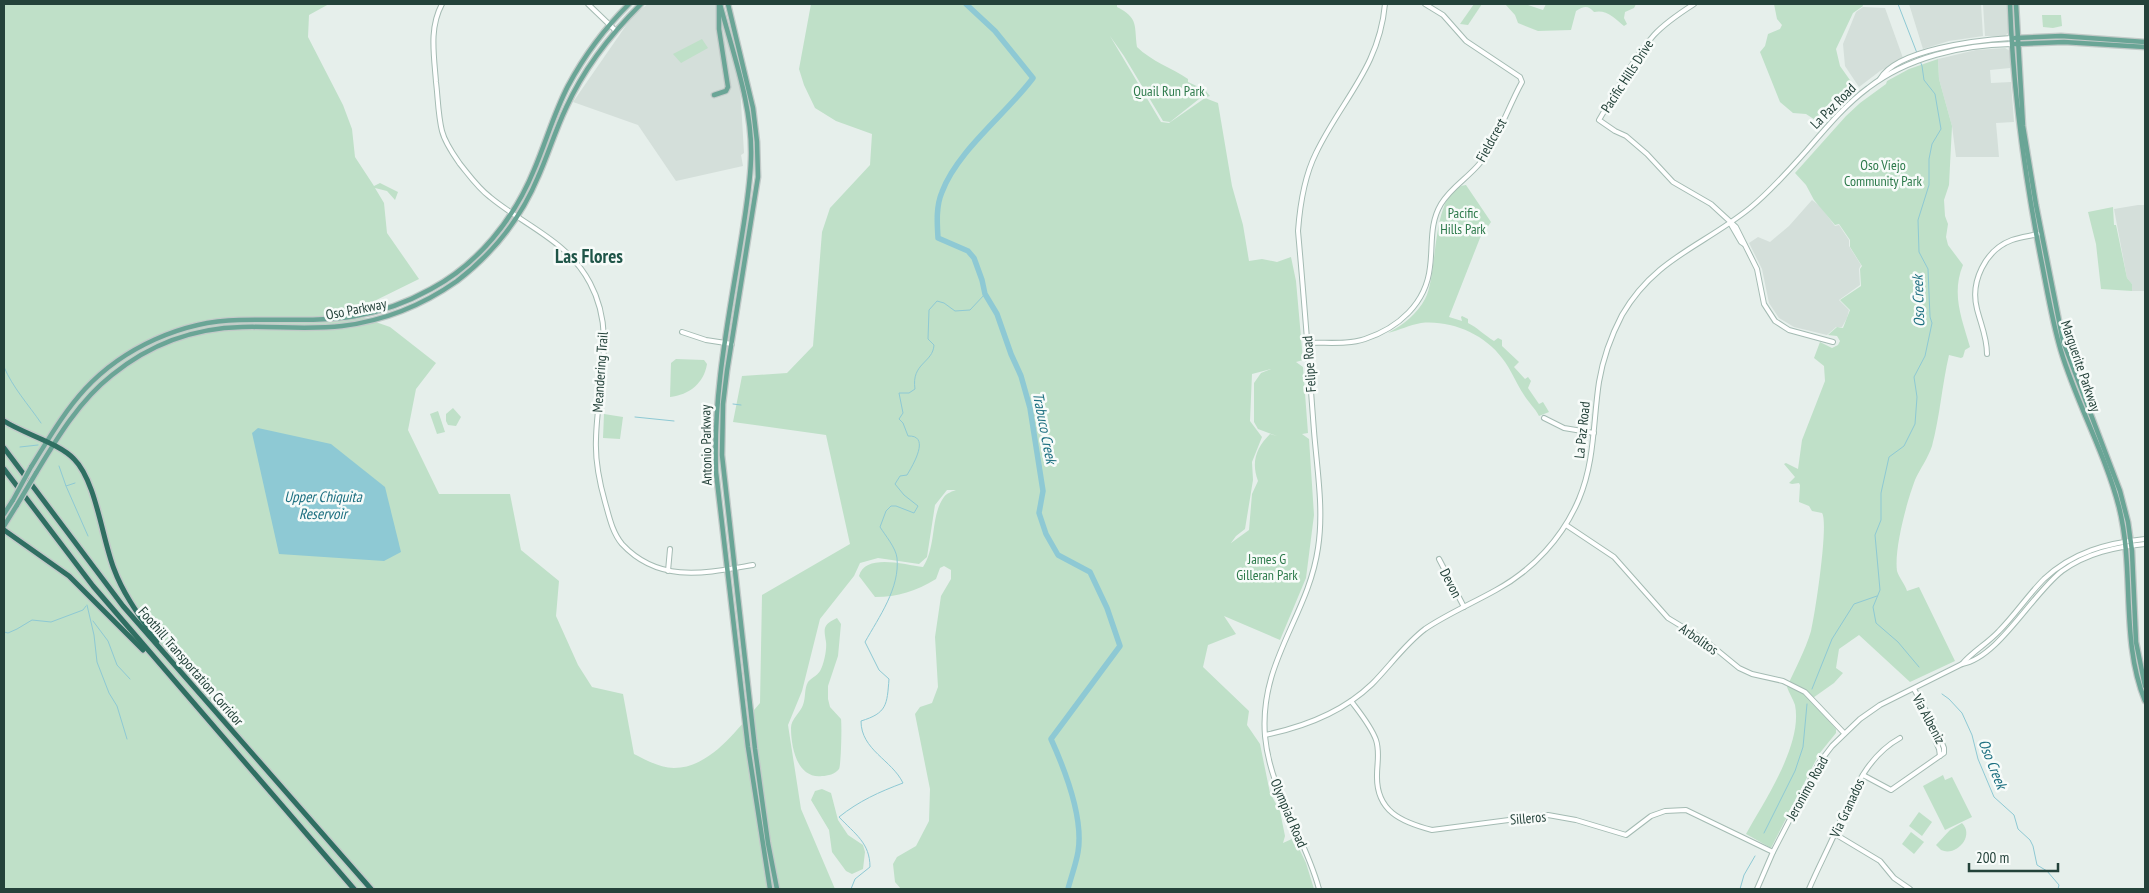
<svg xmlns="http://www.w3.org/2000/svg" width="2149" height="893" font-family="'PT Sans Narrow',sans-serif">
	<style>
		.built { fill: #d4dfda }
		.green { fill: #bfe0c8; fill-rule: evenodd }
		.water { fill: #8ec9d4 }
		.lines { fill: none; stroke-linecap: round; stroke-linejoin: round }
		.stream { stroke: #8ec9d4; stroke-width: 1 }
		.river { stroke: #8ec9d4; stroke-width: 5.5 }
		.secondary-casing { stroke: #a4bbb3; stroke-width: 6 }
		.primary-casing { stroke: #c2cac8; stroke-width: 7 }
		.highway-casing { stroke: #c2cac8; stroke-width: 8 }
		.secondary { stroke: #fff; stroke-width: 4 }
		.primary { stroke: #6aa596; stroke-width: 4.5 }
		.highway { stroke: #2f6f62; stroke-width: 5 }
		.primary-bridge-casing { stroke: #c2cac8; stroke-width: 7; stroke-linecap: butt }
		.primary-bridge { stroke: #6aa596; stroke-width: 4.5 }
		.labels { text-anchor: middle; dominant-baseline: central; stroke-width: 5; stroke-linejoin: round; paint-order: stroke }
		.street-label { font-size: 14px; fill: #24423a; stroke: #f7fbf9 }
		.park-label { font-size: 14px; fill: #2d7a4b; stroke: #f7fbf9 }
		.water-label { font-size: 15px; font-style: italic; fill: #1c6f80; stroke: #f7fbf9 }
		.district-label { font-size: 19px; font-weight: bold; fill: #1f5548; stroke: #f7fbf9 }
	</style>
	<rect width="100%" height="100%" fill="#e6efeb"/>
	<g class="built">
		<path d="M648,4H717L740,85L744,153L741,155L743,166L676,181L638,125L573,102L634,14Z"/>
		<path d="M1909,4H1981L1983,36L1949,41L1923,49Z"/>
		<path d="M1983,4H2007L2009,32L2005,36H1985Z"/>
		<path d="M1863,7L1885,8L1903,58L1880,71L1859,87L1845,66L1843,44L1856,12Z"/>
		<path d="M2005,48L2010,51V68L1990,70L1991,83L2011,82L2014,122L1996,123L1999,157H1956L1952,126L1939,79L1938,59L1976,50Z"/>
		<path d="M1812,200L1820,206L1835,226L1839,225L1849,240V246L1861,265L1859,269L1860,285L1839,300L1849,310L1847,318L1842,327H1836L1827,335L1794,327L1779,318L1769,303L1762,269L1749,243L1758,237L1770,242L1789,226Z"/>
		<path d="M2138,205H2145V291H2132V284L2127,278L2114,209Z"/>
	</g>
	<g class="green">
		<path d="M4,4H329L309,15L308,37L343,105L352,129L355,157L374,186L380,183L398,192L395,200L387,191L375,188L384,203L387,233L419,279L350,313L390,327L436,363L416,389L408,430L439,494H510L521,550L559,581L556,616L578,665L592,687L623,694L634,754C646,760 660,768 674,768C711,768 738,728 760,703L762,595L850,544L826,435L733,422L742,376L787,373L813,346L822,232L830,208L870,165L872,134L836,121L815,108L804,85L799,69L811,4H1117V7C1139,18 1134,26 1137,47C1151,61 1172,68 1188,79V82L1205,90L1210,96L1199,99L1170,122L1163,121L1124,56L1110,36L1161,122L1169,123L1205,98L1218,103L1232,186L1243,225L1249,261L1262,259L1277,262L1291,257L1296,281L1303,360L1296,362L1303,367L1308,433L1302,434L1309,439L1314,515L1306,578L1280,640L1224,616L1236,634L1208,645L1203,667L1249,711L1247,725L1260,744L1270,793L1280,811L1285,836L1283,843L1294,838L1306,863L1314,889H901L895,882L893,864L897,857L916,846L929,821L930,789L915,714L920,707L932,703L938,687L935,637L941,596L951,579V570L944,566L940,568L936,579C916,591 898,597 875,597L859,576C865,553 905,565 923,567C937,546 930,516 944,497C947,493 953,491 956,490H947L935,505L927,557L919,564L878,558L860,563L854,576L820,619L802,691L788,725L801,809L835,889H4ZM1271,369L1261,373L1254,383V422L1258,429L1277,436L1270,434C1256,448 1251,462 1258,481L1252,494L1249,530L1231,543L1236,536L1245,529L1253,480L1252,462L1262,437L1250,421L1252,374Z"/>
		<path d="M1474,4H1482L1468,25L1460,24Z"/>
		<path d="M1505,4H1525L1543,10L1546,4H1636L1634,8L1625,12L1624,18L1627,24L1624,26C1615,18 1606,9 1594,12C1588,5 1584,6 1576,11L1571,30L1538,31L1518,23L1515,15Z"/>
		<path d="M1774,4H1862L1863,6L1853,13L1836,49L1840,66L1857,90L1823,125L1806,114L1793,113L1780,102L1760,52L1765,46L1768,34L1780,29L1782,25L1777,19Z"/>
		<path d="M2042,15H2061L2062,26L2053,28L2043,27Z"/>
		<path d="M702,39L708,48L681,63L673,54Z"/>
		<path d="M1938,59L1939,79L1952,126L1949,185L1944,200L1945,216L1948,224L1946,237L1948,245L1963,265C1951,294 1962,319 1970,347L1965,350L1963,357L1961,358L1949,355C1942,385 1940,416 1932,446C1928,458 1920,469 1915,480C1907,501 1894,549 1897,571C1899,578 1905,584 1907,591L1919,587L1955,661L1910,682L1859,635L1839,649L1836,668L1843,673L1834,683L1810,700L1836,729V733L1819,754L1771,848L1746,834C1764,801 1803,745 1795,705C1793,699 1789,693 1787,687C1795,669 1805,651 1811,631C1815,615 1829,523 1822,513L1812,511L1809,506L1799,502L1800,485L1799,483L1792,484L1789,483L1795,477L1784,464L1786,463L1798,469L1802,440L1825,381L1824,366L1814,358L1820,342L1832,348L1838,345L1840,341L1837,336L1828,335L1837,327L1843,328L1850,310L1840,300L1861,286L1860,269L1862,266L1850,247V240L1839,224L1835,225L1814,200L1806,185L1795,173L1846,116L1860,103L1886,84L1887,81L1909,69Z"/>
		<path d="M1466,185L1491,222L1480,238L1449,317L1462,321L1461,317L1462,316L1468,319V323C1478,328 1484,335 1494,341L1498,338L1502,340V346L1519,362L1514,367L1525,379L1528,377L1531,381L1528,388L1539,404L1543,402L1549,412L1539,416C1535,408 1528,402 1524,395C1516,383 1511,369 1502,358C1484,334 1451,320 1421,323C1409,325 1400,330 1388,333C1403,325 1417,314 1425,299C1439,274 1430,189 1466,185Z"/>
		<path d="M2113,207L2114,225H2116L2127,278L2132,284V291L2101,289L2096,244L2088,212Z"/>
		<path d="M676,359L704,360L707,364C704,383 689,395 670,397L671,363Z"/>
		<path d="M453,408L461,417L456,426L448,425L446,421V414Z"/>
		<path d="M438,411L445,432L437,434L430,414Z"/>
		<path d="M604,414L623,417L620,439L603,438Z"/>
		<path d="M837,618L841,624L838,656L828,686V699L830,707L841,719C842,726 841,766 839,769C835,774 828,776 822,776C797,779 791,747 791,728C791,719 800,713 803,705C806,697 804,689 808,682C812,677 819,675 821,669C824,663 827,649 826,642C824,629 822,625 837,618Z"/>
		<path d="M1943,775L1945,780L1952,777L1972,817L1945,830L1923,786Z"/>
		<path d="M822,789L831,793L838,820L848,835L863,845L865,852L863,869L852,874L846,871L832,852L829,830L811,800L815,791Z"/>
		<path d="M1919,812L1932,822L1922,836L1909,826Z"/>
		<path d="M1962,823C1975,836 1956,857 1941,850L1936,845L1950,830Z"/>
		<path d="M1911,832L1924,842L1914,854L1902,844Z"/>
	</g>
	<path class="water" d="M258,428L331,444L385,487L401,552L384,561L279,554L252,433Z"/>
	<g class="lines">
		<g class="stream">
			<path d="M1898,4L1922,66L1924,80L1935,94L1941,129L1932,144L1929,159V185L1918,220L1919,252L1928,269L1930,317L1932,323L1925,356L1914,377L1917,397L1915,424L1904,446L1889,457L1881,493V520L1875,535L1880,590L1873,607L1876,623L1898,642L1919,667"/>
			<path d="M4,367C13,388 28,404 41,423"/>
			<path d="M733,404L741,405"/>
			<path d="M635,417L674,421"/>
			<path d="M20,447L38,445"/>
			<path d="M59,466L66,486L75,483"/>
			<path d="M66,486L88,536"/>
			<path d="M87,605L94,635L97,662L109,693L117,706L127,739"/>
			<path d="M93,621L108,641L117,665L130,679"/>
			<path d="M4,632L8,633L17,629L32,620L51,622L83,610L86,606"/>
			<path d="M1812,689L1832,639L1854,604L1877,596"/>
			<path d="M1942,694L1949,699L1962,713L1972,735L1978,759L1994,797L2014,815L2018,829L2030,840L2033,846L2037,865L2047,871L2059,885L2058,889"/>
			<path d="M1764,833L1795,771L1803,747L1807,704"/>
			<path d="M851,889L855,879L870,867C870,843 855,834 839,817C859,801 879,792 903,783C892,760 861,750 861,721C887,713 887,705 889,679L879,670L865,642C879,617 900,588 897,558C896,548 885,535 880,527L886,511L891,506H896L914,513L918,506L904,495L895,484L900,476L907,475C913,465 931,435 908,436L903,423L899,419L903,413L899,393H909L915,389C911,363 933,363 934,345L928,339L929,310L937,301L944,303L955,311L970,310L985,294"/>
			<path d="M1740,889L1744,875L1755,856"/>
		</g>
		<path class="river" d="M966,4L995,31L1033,78C1007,113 957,151 942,192C936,206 937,222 938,238L968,251L974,258L982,280L985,294L997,314L1011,354L1021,376L1030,408L1043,491L1039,513L1046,534L1058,555L1090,572L1107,608L1120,646L1051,739C1065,770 1084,817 1078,852C1076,864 1071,877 1068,889"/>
		<g class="secondary-casing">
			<g id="secondary">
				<path d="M442,4C429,28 434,55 436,82C438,98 438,115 442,131C445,143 453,154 460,164C469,175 478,188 490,197C525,226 568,241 590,283C617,333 597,385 596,439C595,460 599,481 605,502C609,516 612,532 622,544C659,584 706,573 753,565"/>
				<path d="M588,4L615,30"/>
				<path d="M1694,4C1680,13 1665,23 1654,35C1632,60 1616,92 1599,120L1615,131L1626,136L1647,154L1673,182L1711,204L1736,227L1757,269L1764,304L1775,321L1789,330L1833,342"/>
				<path d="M1880,79C1897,49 1979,40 2011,38"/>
				<path d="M1730,223L1741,242L1744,244"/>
				<path d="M682,332L706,340L732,344"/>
				<path d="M1307,343C1325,342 1348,345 1365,339C1398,328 1426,304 1430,267C1433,246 1429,224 1441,204C1451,187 1468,178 1480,163C1497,141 1508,107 1522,82L1520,77L1466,41L1443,15L1425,4"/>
				<path d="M1987,354C1987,337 1981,325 1977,309C1970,282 1985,250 2012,240C2020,237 2030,236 2038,234"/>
				<path d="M1544,418L1564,428L1594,433"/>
				<path d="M1566,525L1614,557L1668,618L1706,641L1739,668L1752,674L1783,681L1805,692L1844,733"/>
				<path d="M1439,559L1464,607"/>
				<path d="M668,571L670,549"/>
				<path d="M1962,664C1972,652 1988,643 1999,631C2015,615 2028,595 2044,579C2073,552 2107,543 2145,539"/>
				<path d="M1351,701C1360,713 1371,726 1376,740C1380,752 1377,763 1377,775C1376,811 1401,822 1432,830L1548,815L1576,820L1626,835L1651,816L1665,811L1686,810L1773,852"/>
				<path d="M1924,714L1939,749L1940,756"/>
				<path d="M1265,735C1304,727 1343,712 1372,684C1389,667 1405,644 1425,629C1447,614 1473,603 1496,590C1533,570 1563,537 1579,499C1595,461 1593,421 1599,382C1603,358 1611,336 1622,315C1655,258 1703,246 1750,208C1771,191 1789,170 1807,150C1826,128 1845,105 1868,88C1908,57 1962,45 2011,44"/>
				<path d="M1863,775L1891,790L1944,753V748L1937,731L1914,689"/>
				<path d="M1835,834L1880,861L1894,878L1910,889"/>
				<path d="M1319,889C1305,836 1270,792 1265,736C1259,661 1308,617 1318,548C1324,510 1317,469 1314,431C1309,364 1304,298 1298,231C1300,204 1304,177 1316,153C1342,99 1379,68 1385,4"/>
				<path d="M1757,889L1773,852L1819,763L1832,746L1860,719L1880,705L1962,664C1998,658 2032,594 2062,571C2087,553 2115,547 2145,544"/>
				<path d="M1809,889C1817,870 1827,851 1835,833C1851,797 1864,758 1900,738"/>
			</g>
		</g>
		<g class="primary-casing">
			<g id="primary">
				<path d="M720,4C733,54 753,107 751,159C750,191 744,222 739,254C727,327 713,398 716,472L748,747L770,889"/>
				<path d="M728,4L753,108L757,142L758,177L727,371L723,404L722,455L755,749L768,843L777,889"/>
				<path d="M2010,4C2013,93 2024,172 2041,259C2047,289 2052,321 2061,351C2077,404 2105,453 2119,507C2135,571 2120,639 2145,701"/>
				<path d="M2016,4L2023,126L2036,205L2063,341L2120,491L2128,522L2132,551L2136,642L2145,686"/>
				<path d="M2015,38L2061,36L2145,42"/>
				<path d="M2015,44L2064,42L2145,47"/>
				<path d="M714,95L726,91L728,87L719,29V5"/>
				<path d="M31,467C48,440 63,413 85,389C123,348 182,321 239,320C313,318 361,328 431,289C478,264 514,219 534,170C546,142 554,113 568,86C584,56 605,28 629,4"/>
				<path d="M36,473C57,438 79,401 112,375C149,345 194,328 242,327C275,326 309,330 342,326C383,321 423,305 457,281C492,254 521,218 538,177C548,155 555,131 566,108C584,68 610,35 641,4"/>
				<path d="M4,514L13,500"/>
				<path d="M4,526L17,505"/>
			</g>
		</g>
		<g class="highway-casing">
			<g id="highway">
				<path d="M4,421C24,434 59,443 74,459C96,481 102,538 114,569C124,596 141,618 157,641"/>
				<path d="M4,448L123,606L371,889"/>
				<path d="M4,469L93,586L354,889"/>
				<path d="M4,530L69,576L143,650"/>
			</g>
		</g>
		<use href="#secondary" class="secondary"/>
		<use href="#primary" class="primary"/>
		<use href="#highway" class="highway"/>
		<g class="primary-bridge-casing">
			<g id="primary-bridge">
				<path d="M13,500L31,467"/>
				<path d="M17,505L36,473"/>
			</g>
		</g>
		<use href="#primary-bridge" class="primary-bridge"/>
	</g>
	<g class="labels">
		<g class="street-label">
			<text transform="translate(1627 76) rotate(-57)">Pacific Hills Drive</text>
			<text transform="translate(1833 106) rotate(-45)">La Paz Road</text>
			<text transform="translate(1491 140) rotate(-61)">Fieldcrest</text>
			<text transform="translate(356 309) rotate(-11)">Oso Parkway</text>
			<text transform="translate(1309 364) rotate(-94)">Felipe Road</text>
			<text transform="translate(2081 366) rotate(71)">Marguerite Parkway</text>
			<text transform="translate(600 372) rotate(-86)">Meandering Trail</text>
			<text transform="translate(1582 430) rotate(-84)">La Paz Road</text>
			<text transform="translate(706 445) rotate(-91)">Antonio Parkway</text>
			<text transform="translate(1451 583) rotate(63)">Devon</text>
			<text transform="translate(1699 639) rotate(35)">Arbolitos</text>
			<text transform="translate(191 666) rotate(49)">Foothill Transportation Corridor</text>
			<text transform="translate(1929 719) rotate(62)">Via Albeniz</text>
			<text transform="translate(1807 788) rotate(-61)">Jeronimo Road</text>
			<text transform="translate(1847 808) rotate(-65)">Via Granados</text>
			<text transform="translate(1289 813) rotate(67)">Olympiad Road</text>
			<text transform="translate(1528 818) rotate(-5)">Silleros</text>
		</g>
		<g class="park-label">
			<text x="1169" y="91">Quail Run Park</text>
			<text x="1883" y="165">Oso Viejo<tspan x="1883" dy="16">Community Park</tspan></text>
			<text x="1463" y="213">Pacific<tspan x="1463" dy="16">Hills Park</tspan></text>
			<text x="1267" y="559">James G<tspan x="1267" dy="16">Gilleran Park</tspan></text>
		</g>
		<g class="water-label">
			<text transform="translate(1918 301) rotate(-92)">Oso Creek</text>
			<text transform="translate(1045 428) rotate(79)">Trabuco Creek</text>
			<text x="323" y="496">Upper Chiquita<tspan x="323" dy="17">Reservoir</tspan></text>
			<text transform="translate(1993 764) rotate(68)">Oso Creek</text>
		</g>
		<g class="district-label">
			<text x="589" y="256">Las Flores</text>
		</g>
	</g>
	<rect width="2149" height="893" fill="none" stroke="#24423a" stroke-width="10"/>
	<path d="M1969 863v8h89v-8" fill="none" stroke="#24423a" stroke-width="2.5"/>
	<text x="1976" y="863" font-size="15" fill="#24423a" stroke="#f7fbf9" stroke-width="4" paint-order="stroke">200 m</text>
</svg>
